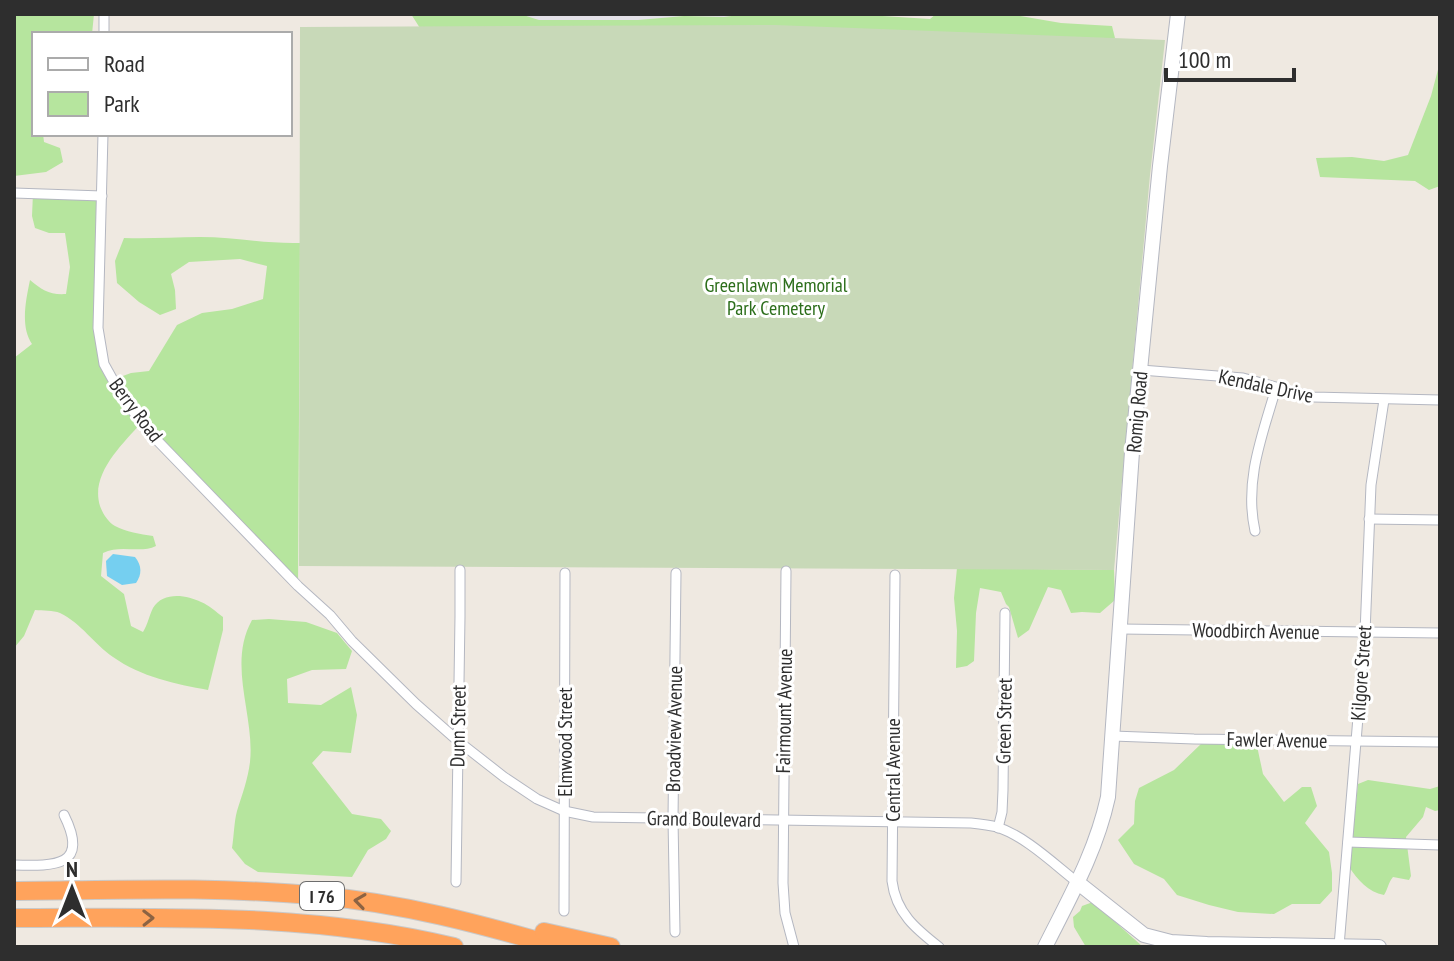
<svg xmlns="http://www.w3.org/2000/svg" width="1454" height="961" font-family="'PT Sans Narrow',sans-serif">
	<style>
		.industrial { fill: #e3e1e8 }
		.green { fill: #b6e59e }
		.cemetery { fill: #c8d9b8 }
		.water { fill: #75cff0 }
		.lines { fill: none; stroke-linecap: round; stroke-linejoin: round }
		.street-casing { stroke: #b4b7c1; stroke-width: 11 }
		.secondary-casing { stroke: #b4b7c1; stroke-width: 16 }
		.highway-casing { stroke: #c9c9c9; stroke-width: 20 }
		.street { stroke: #fff; stroke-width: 9 }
		.secondary { stroke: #fff; stroke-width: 14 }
		.highway { stroke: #ffa35c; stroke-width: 18 }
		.oneway { stroke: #8c6343 }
		.labels { text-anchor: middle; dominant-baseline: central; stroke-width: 6; stroke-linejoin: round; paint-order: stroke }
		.shield { fill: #fff; stroke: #6d6d6d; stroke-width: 2 }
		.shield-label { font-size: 18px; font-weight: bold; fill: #2e2e2e }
		.park-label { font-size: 20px; fill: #2c6e1b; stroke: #fff }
		.street-label { font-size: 20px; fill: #2e2e2e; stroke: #fff }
	</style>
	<rect width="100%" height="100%" fill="#efe9e1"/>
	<path class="industrial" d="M520,14H746L724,17L684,16L638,20H539Z"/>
	<g class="green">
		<path d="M14,14H94L92,34H34V134H43L44,142L60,148L63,162L46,172L14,176Z"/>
		<path d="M411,14H520L539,20H638L684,16L724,17L746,14H851L930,19L936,14H1009L1061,23L1112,26L1115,38L1056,41L425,36Z"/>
		<path d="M1440,62V186L1429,190L1415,181L1320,177L1316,158L1352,157L1384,161L1408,155L1431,96Z"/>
		<path d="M33,193L102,196L98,328L112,380L131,373L149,371L177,325L202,313L232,309L263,299L267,266L240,259L189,262L171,274L175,290L176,309L160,315L139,302L117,283L115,261L124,238C150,239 174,237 200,237C233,237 266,244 300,243L298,586L141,423C122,445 90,474 100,506C103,514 108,522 115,526C126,532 140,534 153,536L156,546C140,554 121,544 103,553L101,576L124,594L131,626L143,632C148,624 149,616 153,608C163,591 187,595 201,602C209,605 216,612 223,617V630L208,690C176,684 141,677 113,657C94,644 81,623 60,613C53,610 43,611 35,610L24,636L14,648V358L32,344C20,326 26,300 30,280C42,290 49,295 66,294L70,267L65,233H49L35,228L32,216Z"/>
		<path d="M957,568L1114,570L1115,600L1100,613L1082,612L1071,613L1061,590L1048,587L1029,630L1018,638L1009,607L1006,604L1001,592L980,588L976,613L974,661L967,666L956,668L957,631L954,598Z"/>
		<path d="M269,619L306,622L337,633L352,651L346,669L312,670L287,679L288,703L321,705L351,687L357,715L351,753L323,751L312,763L352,814L381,819L391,831L386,839L368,850L352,877L258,872L245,864L232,848C234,836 234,822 237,811C242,795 248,779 250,762C255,715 227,665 252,620Z"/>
		<path d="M1202,743L1257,746L1263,774L1284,802L1302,787H1311L1317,806L1305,823L1329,852L1332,873V891L1320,904H1292L1274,914L1238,912L1209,905L1177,895L1164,879L1134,864L1118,840L1134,824L1135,801L1139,788L1174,770Z"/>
		<path d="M1368,780L1430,789L1440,786V810L1435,811L1426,807L1423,817L1406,837L1411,876L1409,880L1393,877C1388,883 1388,889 1384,895C1368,892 1358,880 1349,867L1358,784Z"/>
		<path d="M1093,902L1143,947H1086L1074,927L1073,917L1080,911L1082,906Z"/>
	</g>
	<path class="cemetery" d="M775,25L1165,40L1150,175L1114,570L299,566L300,27Z"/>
	<path class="water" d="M113,554L135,557C142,566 142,574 136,583L122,585L107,576L106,561Z"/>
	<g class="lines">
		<g class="street-casing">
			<g id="street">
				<path d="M104,34V14"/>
				<path d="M103,134L98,328L104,364L124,400L151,434L298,586L330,615L352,641L416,704L458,741L504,777L537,799L564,811L593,817L971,823C980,824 989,825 997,827C1025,836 1054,864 1077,882"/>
				<path d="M14,193L102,196"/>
				<path d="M1141,370L1243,378L1313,397L1440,400"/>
				<path d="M1369,519L1440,520"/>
				<path d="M1255,531C1244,481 1262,436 1276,388"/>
				<path d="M786,571L783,883L785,913L794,947"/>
				<path d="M895,575L892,881C896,913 916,929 939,947"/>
				<path d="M1121,629L1440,633"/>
				<path d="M1113,736L1194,739L1440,742"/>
				<path d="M998,828L1002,812L1003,790L1005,613"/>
				<path d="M1348,842L1440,845"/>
				<path d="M14,865C55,866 90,867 64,815"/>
				<path d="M456,882L460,616V570"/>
				<path d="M564,911L565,573"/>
				<path d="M675,932L673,819L676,573"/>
				<path d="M1339,946L1365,633L1371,485L1384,400"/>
			</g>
		</g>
		<g class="secondary-casing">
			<g id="secondary">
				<path d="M1077,882L1144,935L1171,942L1207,944L1379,947"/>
				<path d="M1045,947C1070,897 1096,852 1108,797L1132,452L1160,166L1178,14"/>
			</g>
		</g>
		<g class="highway-casing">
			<g id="highway">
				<path d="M14,891C116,890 218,886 320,896C401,903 480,924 559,947"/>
				<path d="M14,918C162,918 309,912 454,947"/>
				<path d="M544,932L611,947"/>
			</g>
		</g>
		<use href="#street" class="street"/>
		<use href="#secondary" class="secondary"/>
		<use href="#highway" class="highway"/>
	</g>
	<defs><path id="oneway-chevron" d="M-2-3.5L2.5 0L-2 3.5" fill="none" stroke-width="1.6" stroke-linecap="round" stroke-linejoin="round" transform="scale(2)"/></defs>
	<g class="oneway">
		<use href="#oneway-chevron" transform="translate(360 901) rotate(-172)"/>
		<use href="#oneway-chevron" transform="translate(148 918) rotate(-1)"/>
	</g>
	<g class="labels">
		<rect class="shield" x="300" y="882" width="44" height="28" rx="6"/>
		<g class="shield-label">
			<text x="322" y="896">I 76</text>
		</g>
		<g class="park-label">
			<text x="776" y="285">Greenlawn Memorial<tspan x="776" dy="23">Park Cemetery</tspan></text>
		</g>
		<g class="street-label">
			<text transform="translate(1266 386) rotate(12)">Kendale Drive</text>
			<text transform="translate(136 410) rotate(53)">Berry Road</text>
			<text transform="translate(1137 412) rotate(-85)">Romig Road</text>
			<text transform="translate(1256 631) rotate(1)">Woodbirch Avenue</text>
			<text transform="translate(1361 673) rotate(-86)">Kilgore Street</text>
			<text transform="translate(784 711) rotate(-89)">Fairmount Avenue</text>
			<text transform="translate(1004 721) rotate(-89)">Green Street</text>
			<text transform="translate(458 726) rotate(-89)">Dunn Street</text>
			<text transform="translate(674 729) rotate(-89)">Broadview Avenue</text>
			<text transform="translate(1277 740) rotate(1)">Fawler Avenue</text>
			<text transform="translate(565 742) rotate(-90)">Elmwood Street</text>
			<text transform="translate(893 770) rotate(-90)">Central Avenue</text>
			<text transform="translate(704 819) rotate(1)">Grand Boulevard</text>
		</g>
	</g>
	<rect width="1454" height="961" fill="none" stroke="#2e2e2e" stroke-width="32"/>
	<rect x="32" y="32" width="260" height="104" fill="#ffffff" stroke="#ababab" stroke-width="2"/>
	<rect x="48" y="58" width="40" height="12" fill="#ffffff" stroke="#ababab" stroke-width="2"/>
	<text x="104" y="72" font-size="24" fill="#2e2e2e">Road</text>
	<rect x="48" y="92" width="40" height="24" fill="#b6e59e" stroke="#ababab" stroke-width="2"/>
	<text x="104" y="112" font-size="24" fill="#2e2e2e">Park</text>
	<g transform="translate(72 889)" stroke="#ffffff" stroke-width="6" paint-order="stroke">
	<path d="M0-6L14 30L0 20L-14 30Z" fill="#2e2e2e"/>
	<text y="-12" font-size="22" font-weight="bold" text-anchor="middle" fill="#2e2e2e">N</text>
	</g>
	<path d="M1166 68v12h128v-12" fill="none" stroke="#2e2e2e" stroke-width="4"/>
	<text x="1178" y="68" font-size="24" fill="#2e2e2e" stroke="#ffffff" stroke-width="6" paint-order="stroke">100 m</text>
</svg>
